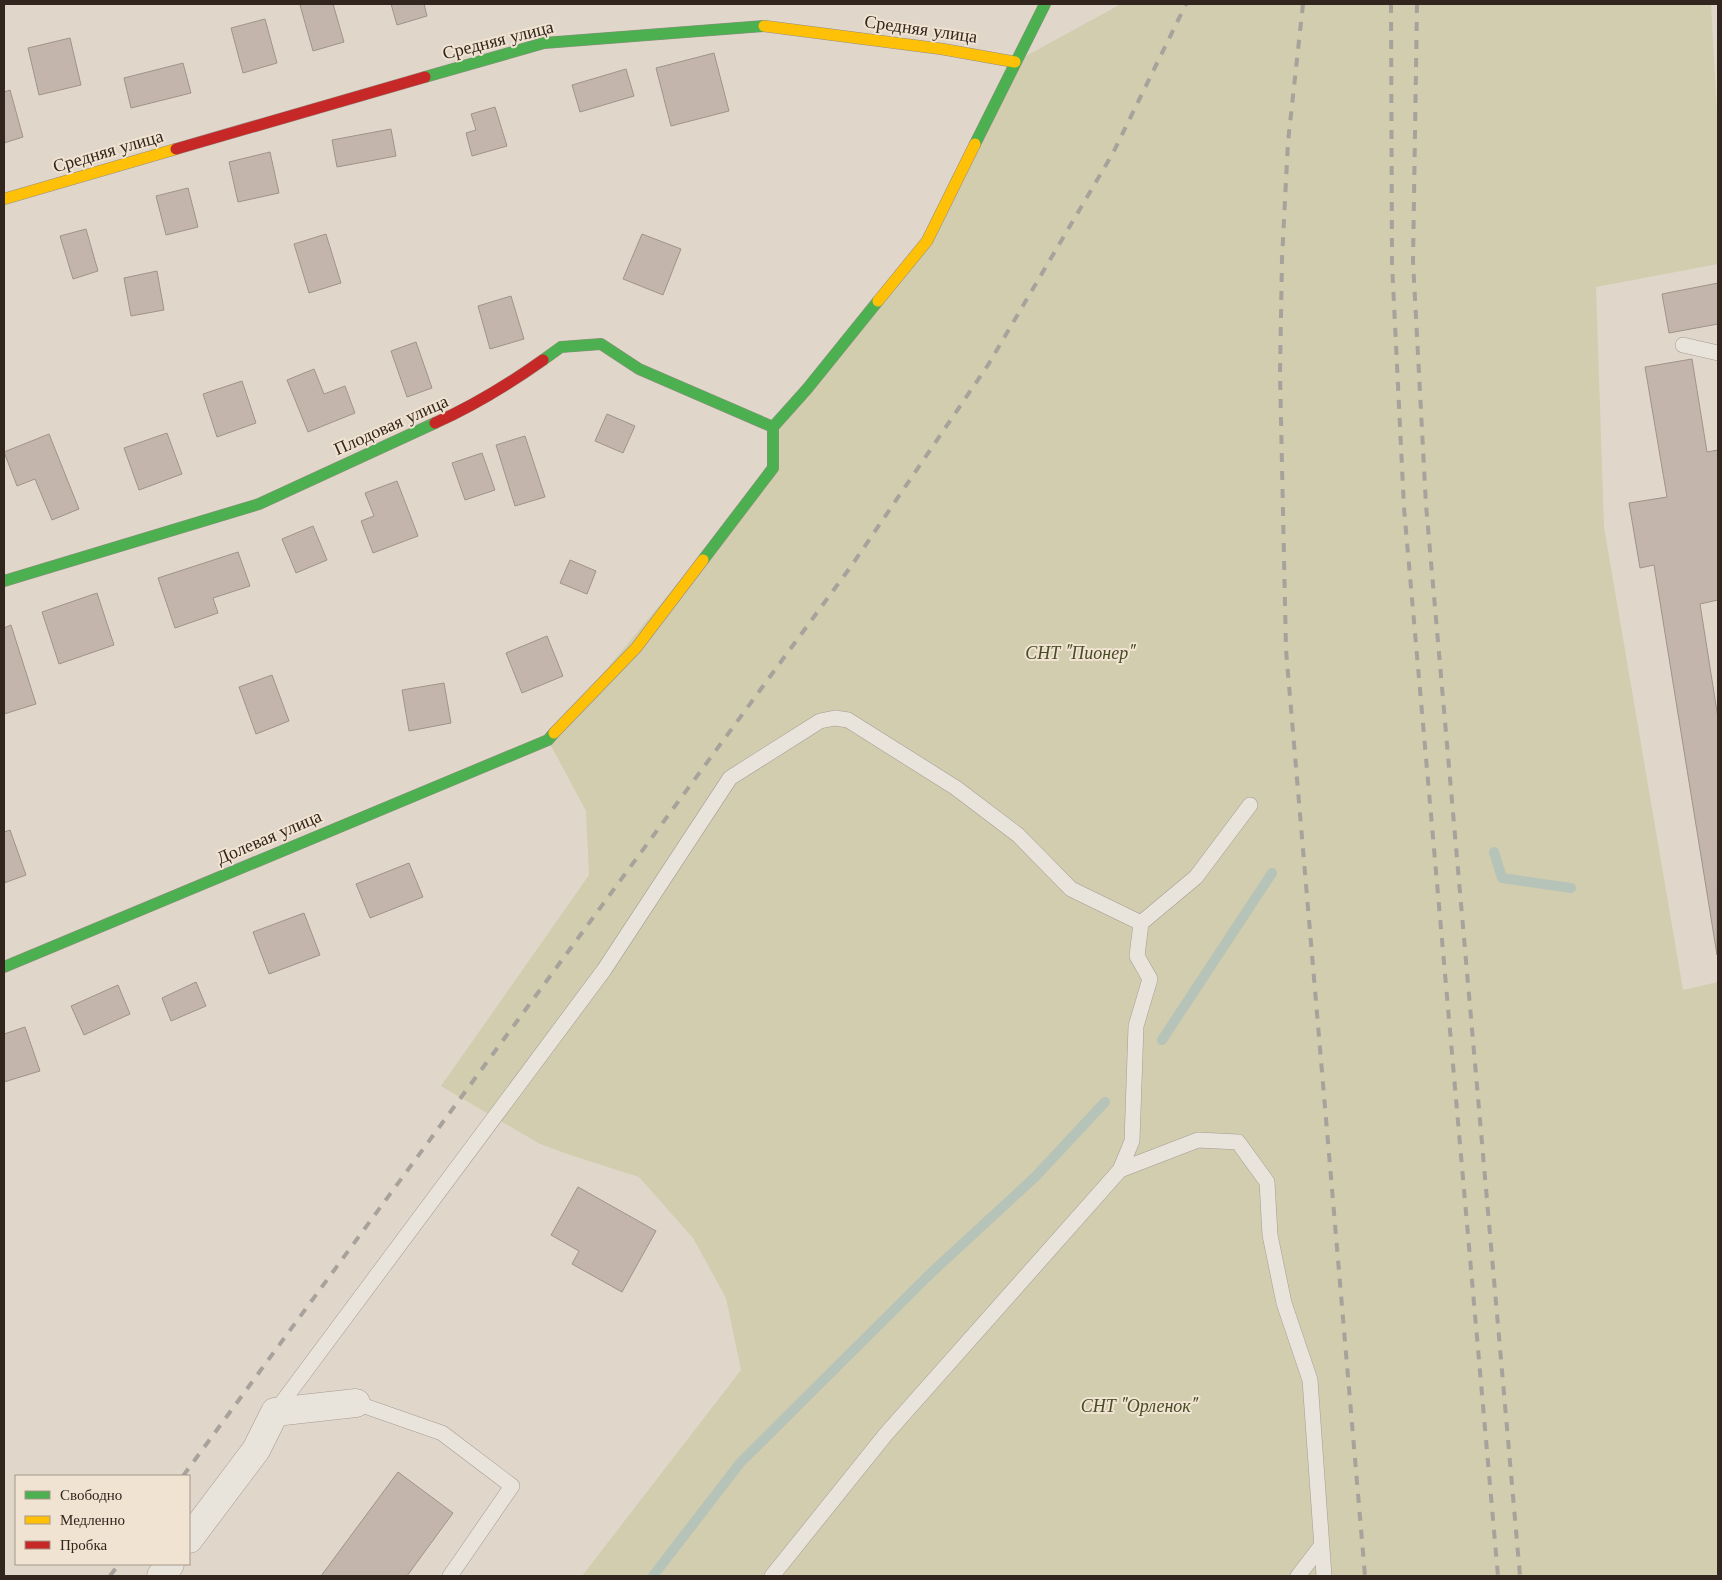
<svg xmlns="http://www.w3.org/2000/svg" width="1722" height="1580" font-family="'Libre Baskerville',serif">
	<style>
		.green { fill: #d1cdae }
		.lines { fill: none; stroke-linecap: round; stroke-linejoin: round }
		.stream { stroke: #b6c3b8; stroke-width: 10 }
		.building { fill: #c3b5ac; stroke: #9f938a }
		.lane-casing { stroke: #a59c94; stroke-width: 16 }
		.street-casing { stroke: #a59c94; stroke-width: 29 }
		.fast-casing { stroke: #958c84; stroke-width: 12 }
		.slow-casing { stroke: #958c84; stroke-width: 12 }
		.jam-casing { stroke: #958c84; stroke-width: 12 }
		.lane { stroke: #e8e3db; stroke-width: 15 }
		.street { stroke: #e8e3db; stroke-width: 28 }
		.fast { stroke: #4caf50; stroke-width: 11 }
		.slow { stroke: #ffc107; stroke-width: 11 }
		.jam { stroke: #c62828; stroke-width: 11 }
		.rail { stroke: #a7a29c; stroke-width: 4; stroke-dasharray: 9 9; stroke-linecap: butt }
		.labels { text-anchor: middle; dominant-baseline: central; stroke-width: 4; stroke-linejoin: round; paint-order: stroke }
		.street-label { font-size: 18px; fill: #32251e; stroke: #f1e3d1 }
		.park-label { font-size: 18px; font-style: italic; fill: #474c27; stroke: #f1e3d1 }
	</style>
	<rect width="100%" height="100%" fill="#e0d7ca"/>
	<path class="green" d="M1121,4H1711L1718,130V264L1596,287L1604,527L1683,990L1718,982V1576H582L741,1370L726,1298L693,1238L639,1177L573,1156L540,1144L441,1086L589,875L586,811L548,740L773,468V427L927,241L1015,62Z"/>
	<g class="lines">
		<g class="stream">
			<path d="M1494,852L1502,878L1571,888"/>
			<path d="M1162,1040L1272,873"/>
			<path d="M653,1576L740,1463L931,1273L1035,1177L1105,1102"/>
		</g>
	</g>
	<g class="building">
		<path d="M305,4H333L344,42L313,51L300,5Z"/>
		<path d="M391,4H424L427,16L397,25Z"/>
		<path d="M265,19L277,63L243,73L231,28Z"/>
		<path d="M70,38L81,85L39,95L28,48Z"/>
		<path d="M714,53L729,111L671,126L656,68Z"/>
		<path d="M183,63L191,93L131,108L124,78Z"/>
		<path d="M626,69L634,96L580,112L572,85Z"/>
		<path d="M10,90L23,137L4,143V92Z"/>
		<path d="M495,107L507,146L472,156L466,133L476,130L471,114Z"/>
		<path d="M391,129L396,156L337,167L332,140Z"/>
		<path d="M270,152L279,193L238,202L229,162Z"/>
		<path d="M188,188L198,227L166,235L156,196Z"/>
		<path d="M86,229L98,271L73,279L60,236Z"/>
		<path d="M326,234L341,283L309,293L294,244Z"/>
		<path d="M642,234L681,249L663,295L623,279Z"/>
		<path d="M157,271L164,310L131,316L124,278Z"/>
		<path d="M1718,283V324L1669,333L1662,294Z"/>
		<path d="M511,296L524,339L490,349L478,306Z"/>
		<path d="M416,342L432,388L407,397L391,351Z"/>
		<path d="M1692,359L1707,452L1718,450V600L1700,604L1718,718L1717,955L1654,565L1640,568L1629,503L1667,497L1645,367Z"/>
		<path d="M314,369L324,394L345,386L355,413L308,432L287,380Z"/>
		<path d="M242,381L256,423L217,437L203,394Z"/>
		<path d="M607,414L635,426L623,453L595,441Z"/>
		<path d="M167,433L182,474L139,490L124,448Z"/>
		<path d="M49,434L79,509L52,520L35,479L17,486L4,452Z"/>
		<path d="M525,436L545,497L515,506L496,445Z"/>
		<path d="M482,453L495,490L465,500L452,463Z"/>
		<path d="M397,481L418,536L373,553L361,521L374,516L365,493Z"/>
		<path d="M313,526L327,560L296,573L282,539Z"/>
		<path d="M238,552L250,586L213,598L218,613L175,628L158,578Z"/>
		<path d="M570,560L596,571L587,594L560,583Z"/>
		<path d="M97,593L114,645L59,664L42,612Z"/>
		<path d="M11,625L36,704L4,714V628Z"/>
		<path d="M547,636L563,676L522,693L506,653Z"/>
		<path d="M272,675L289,721L256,734L239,687Z"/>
		<path d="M444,683L451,723L409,731L402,690Z"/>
		<path d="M10,830L26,875L4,883V832Z"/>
		<path d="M409,863L423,897L370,918L356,884Z"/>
		<path d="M304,913L320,955L269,974L253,932Z"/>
		<path d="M196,982L206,1006L171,1021L162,998Z"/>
		<path d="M118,985L130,1014L84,1035L71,1006Z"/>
		<path d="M25,1027L40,1071L4,1082V1034Z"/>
		<path d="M578,1187L656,1231L622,1292L572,1264L579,1251L551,1235Z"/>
		<path d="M398,1472L453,1513L407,1576H321Z"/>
	</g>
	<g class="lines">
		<g class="lane-casing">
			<g id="lane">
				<path d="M1683,345L1718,353"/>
				<path d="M1120,1170L1198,1140L1238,1142L1267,1182L1270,1235L1284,1303L1310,1380L1324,1576"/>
				<path d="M356,1403L442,1433L512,1486L450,1576"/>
				<path d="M275,1412L604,970L730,778L820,721L835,718L848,720L956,788L1018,835L1071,889L1141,923"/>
				<path d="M772,1576L886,1434L1120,1170L1132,1141L1136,1026L1150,979L1137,956L1141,923L1196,877L1250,805"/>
				<path d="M1298,1576L1321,1546"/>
			</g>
		</g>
		<g class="street-casing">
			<g id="street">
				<path d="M189,1539L256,1450L275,1412L356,1403"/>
				<path d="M161,1576L170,1564"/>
			</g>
		</g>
		<g class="fast-casing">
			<g id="fast">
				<path d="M425,77L544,43L764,26"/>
				<path d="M975,144L1045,4"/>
				<path d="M543,360L561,347L601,344L639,369L773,427"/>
				<path d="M703,560L773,468V427L807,389L878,301"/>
				<path d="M4,581L259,504L435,423"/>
				<path d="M4,967L548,740L554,733"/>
			</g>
		</g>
		<g class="slow-casing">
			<g id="slow">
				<path d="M764,26L942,49L1015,62"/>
				<path d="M4,199L176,149"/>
				<path d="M878,301L927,241L975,144"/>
				<path d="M554,733L636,648L703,560"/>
			</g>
		</g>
		<g class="jam-casing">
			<g id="jam">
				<path d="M176,149L425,77"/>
				<path d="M435,423C473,406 509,384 543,360"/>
			</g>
		</g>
		<use href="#lane" class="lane"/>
		<use href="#street" class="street"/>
		<use href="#fast" class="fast"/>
		<use href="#slow" class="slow"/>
		<use href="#jam" class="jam"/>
		<g class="rail">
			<path d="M1303,4L1288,142L1282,259L1280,373L1286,650L1365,1576"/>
			<path d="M1391,4L1392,263L1404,508L1498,1576"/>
			<path d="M1417,4L1413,261L1426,505L1520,1576"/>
			<path d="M183,1476L852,565L988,365L1113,153L1186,4"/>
			<path d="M110,1576L119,1564"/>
		</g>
	</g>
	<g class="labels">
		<g class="street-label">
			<text transform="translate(921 29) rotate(8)">Средняя улица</text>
			<text transform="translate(498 40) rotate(-14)">Средняя улица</text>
			<text transform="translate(108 151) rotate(-16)">Средняя улица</text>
			<text transform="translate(391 425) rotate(-24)">Плодовая улица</text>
			<text transform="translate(269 837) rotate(-23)">Долевая улица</text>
		</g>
		<g class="park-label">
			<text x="1080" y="653">СНТ "Пионер"</text>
			<text x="1139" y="1406">СНТ "Орленок"</text>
		</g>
	</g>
	<rect width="1722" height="1580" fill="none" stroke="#32251e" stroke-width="10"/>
	<rect x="15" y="1475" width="175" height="90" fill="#f1e3d1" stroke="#a59789"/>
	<rect x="25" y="1491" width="25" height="8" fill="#4caf50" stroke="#a59789"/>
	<text x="60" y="1500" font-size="15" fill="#32251e">Свободно</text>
	<rect x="25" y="1516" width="25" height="8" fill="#ffc107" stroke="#a59789"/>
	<text x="60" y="1525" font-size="15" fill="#32251e">Медленно</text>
	<rect x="25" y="1541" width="25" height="8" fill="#c62828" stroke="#a59789"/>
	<text x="60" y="1550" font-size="15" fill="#32251e">Пробка</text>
</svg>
